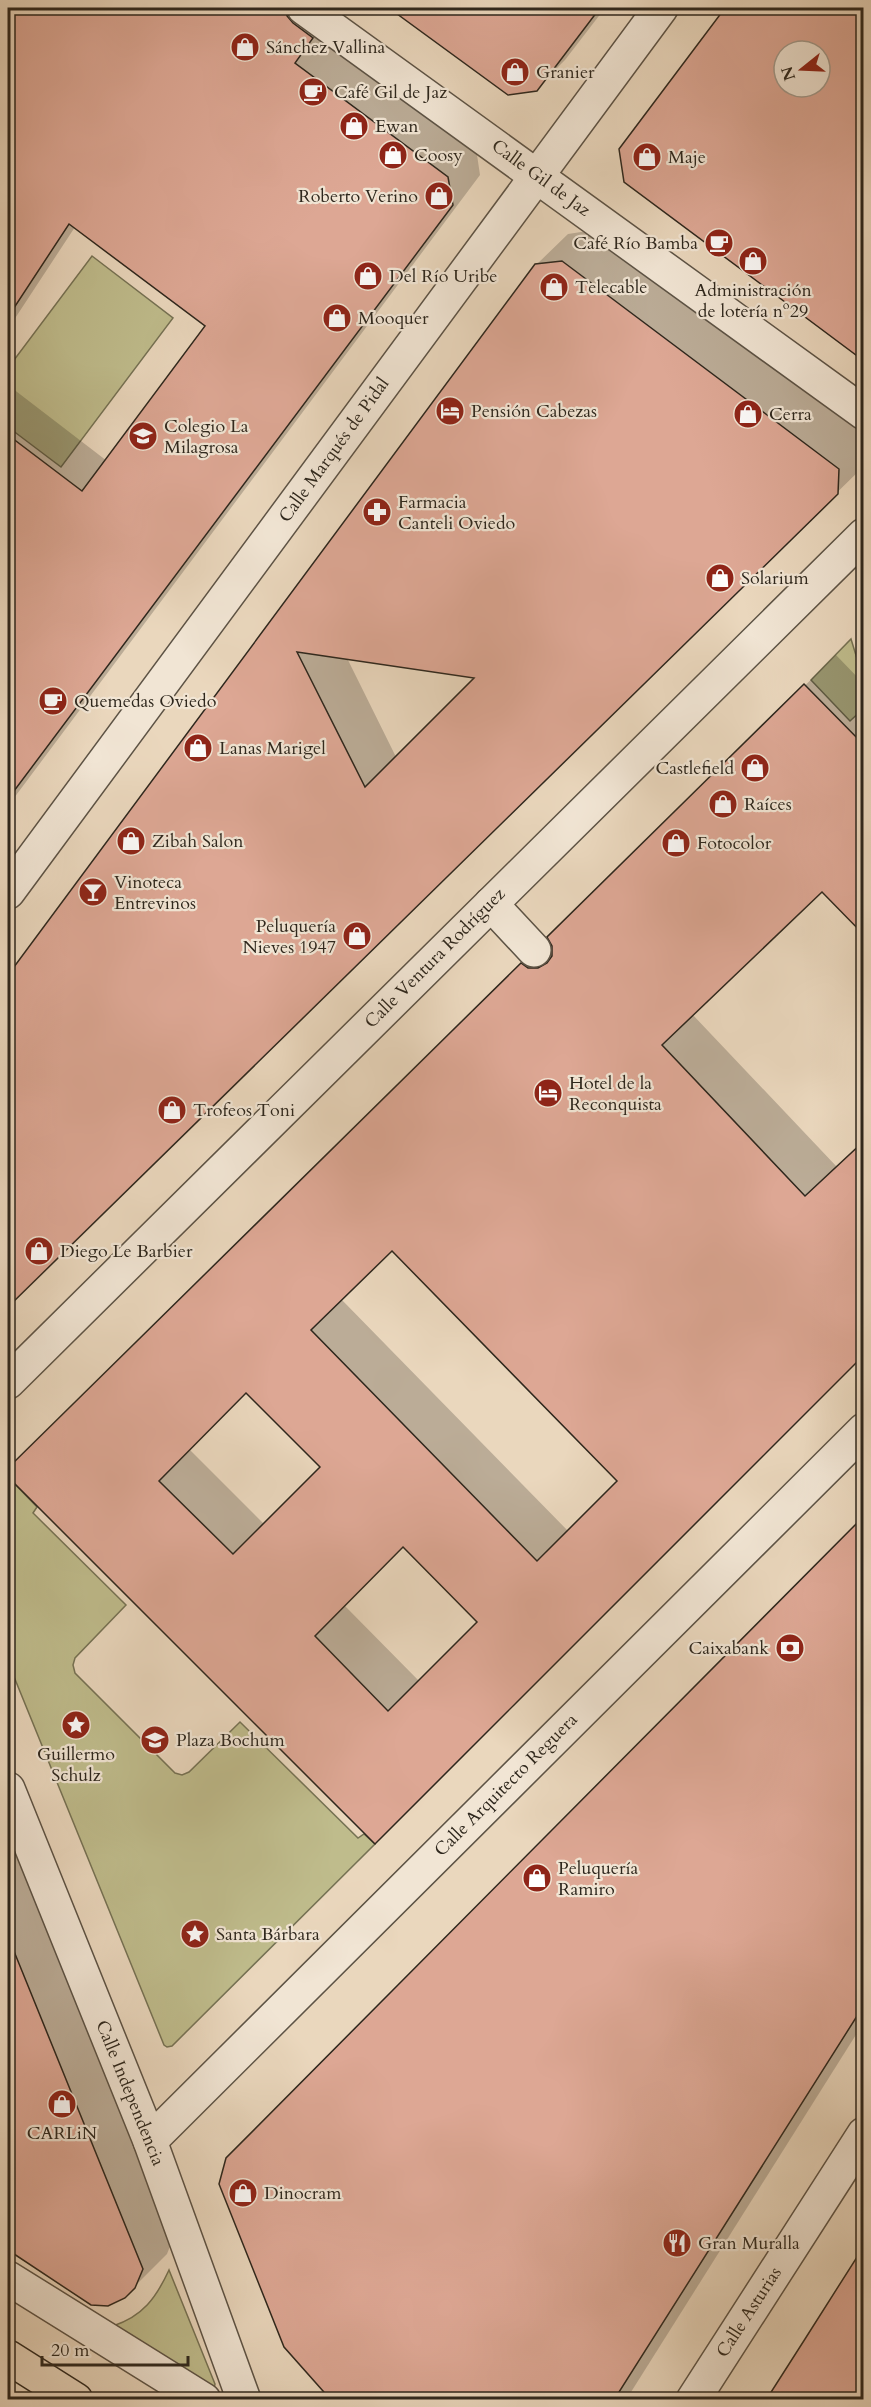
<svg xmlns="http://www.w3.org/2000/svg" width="871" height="2407" font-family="Cardo,serif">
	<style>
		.green { fill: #bfbc8c; stroke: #767254; stroke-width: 1.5 }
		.shadow { fill: #0003; fill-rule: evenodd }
		.building { fill: #dda794; stroke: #2e271d; stroke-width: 1.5; fill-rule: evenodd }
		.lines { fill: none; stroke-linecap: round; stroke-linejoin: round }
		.minor-casing { stroke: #5d5345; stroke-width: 36 }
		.highway-casing { stroke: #2e271d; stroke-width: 36 }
		.minor { stroke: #f1e5d4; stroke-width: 33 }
		.highway { stroke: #ead7bd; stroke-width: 33 }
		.labels { text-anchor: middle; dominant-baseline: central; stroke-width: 4.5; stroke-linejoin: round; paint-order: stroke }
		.poi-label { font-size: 18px; fill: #2e271d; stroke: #f1e5d4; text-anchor: start }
		.street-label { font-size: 18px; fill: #2e271d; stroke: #f1e5d4 }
	</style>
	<rect width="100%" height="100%" fill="#ead7bd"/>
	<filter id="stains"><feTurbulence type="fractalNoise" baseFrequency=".00333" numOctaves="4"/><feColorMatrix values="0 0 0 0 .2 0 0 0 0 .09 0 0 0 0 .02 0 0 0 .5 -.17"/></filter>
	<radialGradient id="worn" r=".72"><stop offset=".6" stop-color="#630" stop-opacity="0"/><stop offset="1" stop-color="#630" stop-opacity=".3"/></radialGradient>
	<g class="green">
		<path d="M92,256L173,318L61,467L8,427V368Z"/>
		<path d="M851,639L863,678L864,708L850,721L811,680Z"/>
		<path d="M8,1477L37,1507L33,1513L126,1605L75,1658L73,1665L75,1673L175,1773L182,1775L189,1772L240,1722L358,1838L364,1834L375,1844L172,2046L167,2047L164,2045L8,1662Z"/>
		<path d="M169,2270L215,2384L214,2389L113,2326C143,2316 156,2298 169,2270Z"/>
	</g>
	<g class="shadow">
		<path d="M8,8H339L323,35L476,148L480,175L8,806V385L107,461L208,325L75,227L8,329Z"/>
		<path d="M392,8H605L565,60L536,89L508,93Z"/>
		<path d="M726,8H864V359L621,150ZM784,51H820V87H784Z"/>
		<path d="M594,230L864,432V466L8,1305V979L536,265L568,234ZM347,658L477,677L396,757Z"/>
		<path d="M836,655L864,684V933L823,889L692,1014L837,1167L375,1842L8,1475V1470ZM392,1249L619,1481L569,1532L341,1299ZM246,1391L322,1467L265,1525L189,1449ZM403,1545L480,1622L420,1682L344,1605Z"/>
		<path d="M864,1518V2022L626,2400H332Z"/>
		<path d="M8,1825L174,2236L167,2254L124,2297L92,2303L8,2248Z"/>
	</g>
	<g class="building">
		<path d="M8,8H285L287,16L293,23L313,38L295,63L448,177L453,205L8,799V435L82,491L205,326L69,224L8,317Z"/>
		<path d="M389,8H600L537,91L508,95Z"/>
		<path d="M725,8H864V361L624,182L619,149ZM784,51H820V87H784Z"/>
		<path d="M562,261L839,469L838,494L8,1307V975L535,264ZM297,652L474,678L365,787Z"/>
		<path d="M804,684L864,745V935L822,892L662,1045L805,1196L864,1141V1355L375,1844L8,1477V1468L521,963L528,968H538L547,963L552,956V946L547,937ZM392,1251L617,1481L537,1561L311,1330ZM246,1393L320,1467L233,1554L159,1481ZM403,1547L477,1622L388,1711L315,1636Z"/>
		<path d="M864,1516V2005L614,2400H331L284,2347L219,2184L226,2158Z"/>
		<path d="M9,1939L143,2269L135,2288L125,2298L108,2306L91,2305L8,2250Z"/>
		<path d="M864,2246V2400H766L805,2339Z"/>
	</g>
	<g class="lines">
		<g class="minor-casing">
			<g id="minor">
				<path d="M304,8L864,413"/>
				<path d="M8,892L661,8"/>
				<path d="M491,904L534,950"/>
				<path d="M8,1382L864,535"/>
				<path d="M8,1789L150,2141L244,2400"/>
				<path d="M150,2141L864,1430"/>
				<path d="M8,2278L204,2400"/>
				<path d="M693,2400L864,2134"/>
			</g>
		</g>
		<g class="highway-casing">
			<path id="highway" d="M8,2357L76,2400"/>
		</g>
		<use href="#minor" class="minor"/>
		<use href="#highway" class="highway"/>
	</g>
	<defs>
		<g id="shop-disc" transform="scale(1.5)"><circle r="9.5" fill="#8f2418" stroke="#f1e5d4"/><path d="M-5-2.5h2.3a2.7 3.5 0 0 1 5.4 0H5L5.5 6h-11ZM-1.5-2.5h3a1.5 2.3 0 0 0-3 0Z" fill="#fff"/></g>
		<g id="cafe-disc" transform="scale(1.5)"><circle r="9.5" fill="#8f2418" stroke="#f1e5d4"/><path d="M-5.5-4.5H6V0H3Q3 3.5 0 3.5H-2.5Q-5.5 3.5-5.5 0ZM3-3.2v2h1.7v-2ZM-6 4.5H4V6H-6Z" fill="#fff"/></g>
		<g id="hotel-disc" transform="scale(1.5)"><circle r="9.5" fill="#8f2418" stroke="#f1e5d4"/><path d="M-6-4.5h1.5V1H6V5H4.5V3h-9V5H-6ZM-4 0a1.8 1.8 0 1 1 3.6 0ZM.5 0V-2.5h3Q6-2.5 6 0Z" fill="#fff"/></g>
		<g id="school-disc" transform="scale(1.5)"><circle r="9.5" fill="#8f2418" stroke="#f1e5d4"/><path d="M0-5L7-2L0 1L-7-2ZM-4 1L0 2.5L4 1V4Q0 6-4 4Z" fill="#fff"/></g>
		<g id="pharmacy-disc" transform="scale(1.5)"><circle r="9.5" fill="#8f2418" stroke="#f1e5d4"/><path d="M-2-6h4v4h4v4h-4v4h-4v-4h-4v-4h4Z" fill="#fff"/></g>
		<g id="bar-disc" transform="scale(1.5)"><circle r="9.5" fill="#8f2418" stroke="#f1e5d4"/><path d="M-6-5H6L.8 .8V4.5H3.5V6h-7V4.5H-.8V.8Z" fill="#fff"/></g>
		<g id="bank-disc" transform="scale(1.5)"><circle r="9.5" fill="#8f2418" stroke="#f1e5d4"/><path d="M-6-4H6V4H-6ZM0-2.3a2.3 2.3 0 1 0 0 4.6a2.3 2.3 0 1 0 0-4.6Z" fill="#fff"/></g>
		<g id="sight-disc" transform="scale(1.5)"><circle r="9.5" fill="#8f2418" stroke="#f1e5d4"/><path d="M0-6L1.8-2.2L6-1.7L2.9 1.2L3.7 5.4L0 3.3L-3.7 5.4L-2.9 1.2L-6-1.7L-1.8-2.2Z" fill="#fff"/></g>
		<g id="university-disc" transform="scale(1.5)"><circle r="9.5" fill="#8f2418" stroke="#f1e5d4"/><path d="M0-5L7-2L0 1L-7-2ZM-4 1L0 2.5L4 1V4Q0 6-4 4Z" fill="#fff"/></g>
		<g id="restaurant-disc" transform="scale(1.5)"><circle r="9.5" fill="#8f2418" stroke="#f1e5d4"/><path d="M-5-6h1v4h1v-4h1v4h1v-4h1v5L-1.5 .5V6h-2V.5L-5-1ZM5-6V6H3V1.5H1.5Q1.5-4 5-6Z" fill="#fff"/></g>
	</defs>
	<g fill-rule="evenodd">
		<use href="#shop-disc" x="245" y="47"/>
		<use href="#shop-disc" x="515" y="72"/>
		<use href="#cafe-disc" x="313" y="92"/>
		<use href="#shop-disc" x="354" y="126"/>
		<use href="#shop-disc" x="393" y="155"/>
		<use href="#shop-disc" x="647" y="157"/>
		<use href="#shop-disc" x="439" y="196"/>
		<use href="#cafe-disc" x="719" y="243"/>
		<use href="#shop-disc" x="753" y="261"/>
		<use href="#shop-disc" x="368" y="276"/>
		<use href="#shop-disc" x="554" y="287"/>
		<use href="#shop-disc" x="337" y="318"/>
		<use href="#hotel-disc" x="450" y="411"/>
		<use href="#shop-disc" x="748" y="414"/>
		<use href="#school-disc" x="143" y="436"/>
		<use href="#pharmacy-disc" x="377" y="512"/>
		<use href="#shop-disc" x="720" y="578"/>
		<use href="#cafe-disc" x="53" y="701"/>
		<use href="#shop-disc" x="198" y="748"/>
		<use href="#shop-disc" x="755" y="768"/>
		<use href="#shop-disc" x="723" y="804"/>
		<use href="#shop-disc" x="131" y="841"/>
		<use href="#shop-disc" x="676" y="843"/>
		<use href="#bar-disc" x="93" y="892"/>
		<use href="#shop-disc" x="357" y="936"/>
		<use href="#hotel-disc" x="548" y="1093"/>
		<use href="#shop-disc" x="172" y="1110"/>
		<use href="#shop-disc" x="39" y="1251"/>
		<use href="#bank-disc" x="790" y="1648"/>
		<use href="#sight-disc" x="76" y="1725"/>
		<use href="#university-disc" x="155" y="1740"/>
		<use href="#shop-disc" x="537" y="1878"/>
		<use href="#sight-disc" x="195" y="1934"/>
		<use href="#shop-disc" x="62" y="2104"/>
		<use href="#shop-disc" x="243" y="2193"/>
		<use href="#restaurant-disc" x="677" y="2243"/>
	</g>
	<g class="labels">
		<g class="poi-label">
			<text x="266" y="47">Sánchez Vallina</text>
			<text x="536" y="72">Granier</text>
			<text x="334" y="92">Café Gil de Jaz</text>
			<text x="375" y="126">Ewan</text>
			<text x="414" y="155">Coosy</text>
			<text x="668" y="157">Maje</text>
			<text x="418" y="196" text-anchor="end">Roberto Verino</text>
			<text x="698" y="243" text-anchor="end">Café Río Bamba</text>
			<text x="389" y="276">Del Río Uribe</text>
			<text x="575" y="287">Telecable</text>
			<text x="753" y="290" text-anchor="middle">Administración<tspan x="753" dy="21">de lotería nº29</tspan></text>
			<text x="358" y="318">Mooquer</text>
			<text x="471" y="411">Pensión Cabezas</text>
			<text x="769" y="414">Cerra</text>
			<text x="164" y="426">Colegio La<tspan x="164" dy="21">Milagrosa</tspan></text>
			<text x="398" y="502">Farmacia<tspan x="398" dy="21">Canteli Oviedo</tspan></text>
			<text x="741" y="578">Solarium</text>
			<text x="74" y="701">Quemedas Oviedo</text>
			<text x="219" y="748">Lanas Marigel</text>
			<text x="734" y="768" text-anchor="end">Castlefield</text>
			<text x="744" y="804">Raíces</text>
			<text x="152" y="841">Zibah Salon</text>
			<text x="697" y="843">Fotocolor</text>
			<text x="114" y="882">Vinoteca<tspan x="114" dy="21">Entrevinos</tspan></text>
			<text x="336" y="926" text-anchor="end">Peluquería<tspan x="336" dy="21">Nieves 1947</tspan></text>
			<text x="569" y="1083">Hotel de la<tspan x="569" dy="21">Reconquista</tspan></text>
			<text x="193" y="1110">Trofeos Toni</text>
			<text x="60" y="1251">Diego Le Barbier</text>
			<text x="769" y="1648" text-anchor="end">Caixabank</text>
			<text x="176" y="1740">Plaza Bochum</text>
			<text x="76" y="1754" text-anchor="middle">Guillermo<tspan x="76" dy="21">Schulz</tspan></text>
			<text x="558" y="1868">Peluquería<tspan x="558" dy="21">Ramiro</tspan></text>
			<text x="216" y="1934">Santa Bárbara</text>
			<text x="62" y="2133" text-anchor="middle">CARLiN</text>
			<text x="264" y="2193">Dinocram</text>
			<text x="698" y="2243">Gran Muralla</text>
		</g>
		<g class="street-label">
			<text transform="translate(541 178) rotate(36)">Calle Gil de Jaz</text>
			<text transform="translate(334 450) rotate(-54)">Calle Marqués de Pidal</text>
			<text transform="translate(435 958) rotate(-45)">Calle Ventura Rodríguez</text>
			<text transform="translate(506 1785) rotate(-45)">Calle Arquitecto Reguera</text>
			<text transform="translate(130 2093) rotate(68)">Calle Independencia</text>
			<text transform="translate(749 2312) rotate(-57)">Calle Asturias</text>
		</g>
	</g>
	<rect width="871" height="2407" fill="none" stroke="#ead7bd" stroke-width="30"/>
	<rect x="9" y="9" width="853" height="2389" fill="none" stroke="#2e271d" stroke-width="3"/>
	<rect x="15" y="15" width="841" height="2377" fill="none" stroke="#2e271d" stroke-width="1.5"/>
	<g transform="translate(802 69) rotate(252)"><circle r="28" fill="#f1e5d4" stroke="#a3998b" stroke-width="1.5"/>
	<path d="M0-4.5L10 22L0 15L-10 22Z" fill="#8f2418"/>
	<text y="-9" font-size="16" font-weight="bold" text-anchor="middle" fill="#2e271d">N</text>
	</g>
	<path d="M42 2356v9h146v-9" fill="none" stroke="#2e271d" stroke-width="3"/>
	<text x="51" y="2356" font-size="18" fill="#2e271d" stroke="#f1e5d4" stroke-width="4.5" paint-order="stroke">20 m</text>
	<rect width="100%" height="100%" filter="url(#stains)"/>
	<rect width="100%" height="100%" fill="url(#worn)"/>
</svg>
